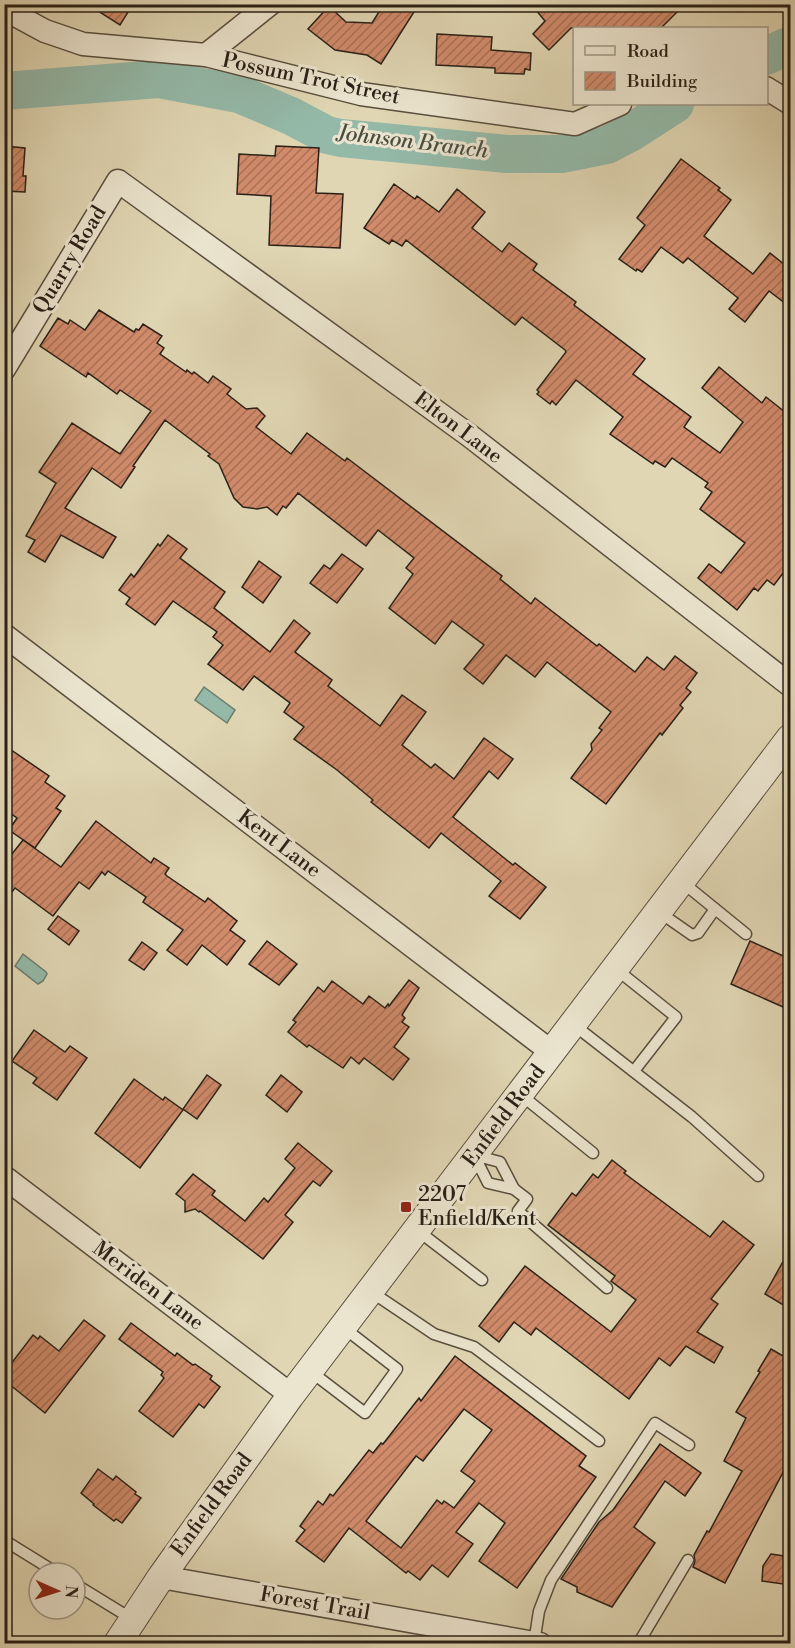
<svg xmlns="http://www.w3.org/2000/svg" width="795" height="1648" font-family="'Libre Bodoni',serif">
	<style>
		.water { fill: #94b9a8; stroke: #6a7c6e; stroke-width: 1.5 }
		.lines { fill: none; stroke-linecap: round; stroke-linejoin: round }
		.river { stroke: #94b9a8; stroke-width: 38 }
		.building { fill: url(#building-hatch); stroke: #2a2017; stroke-width: 1.5; fill-rule: evenodd }
		.service-casing { stroke: #584e3e; stroke-width: 13 }
		.minor-casing { stroke: #584e3e; stroke-width: 25 }
		.tertiary-casing { stroke: #584e3e; stroke-width: 29 }
		.service { stroke: #ebe4ce; stroke-width: 10 }
		.minor { stroke: #ebe4ce; stroke-width: 22 }
		.tertiary { stroke: #ebe4ce; stroke-width: 27 }
		.poi-dot { fill: #8f2418; stroke: #ebe4ce; stroke-width: 2 }
		.labels { text-anchor: middle; dominant-baseline: central; stroke-width: 6; stroke-linejoin: round; paint-order: stroke }
		.street-label { font-size: 21px; fill: #2a2017; stroke: #ebe4ce }
		.poi-label { font-size: 21px; fill: #2a2017; stroke: #ebe4ce; text-anchor: start }
		.water-label { font-size: 22px; font-style: italic; fill: #4a4e42; stroke: #ebe4ce }
	</style>
	<defs>
		<pattern id="building-hatch" width="6" height="6" patternUnits="userSpaceOnUse" patternTransform="scale(1.5)"><rect width="6" height="6" fill="#d18b6b"/><path d="M-1 1l2-2M0 6l6-6M5 7l2-2" fill="none" stroke="#aa7157"/></pattern>
	</defs>
	<rect width="100%" height="100%" fill="#e0d6b3"/>
	<filter id="stains"><feTurbulence type="fractalNoise" baseFrequency=".00333" numOctaves="4"/><feColorMatrix values="0 0 0 0 .2 0 0 0 0 .09 0 0 0 0 .02 0 0 0 .5 -.17"/></filter>
	<radialGradient id="worn" r=".72"><stop offset=".6" stop-color="#630" stop-opacity="0"/><stop offset="1" stop-color="#630" stop-opacity=".3"/></radialGradient>
	<g class="water">
		<path d="M204,687L235,710L227,723L195,700Z"/>
		<path d="M23,954L46,972L47,974L43,981L38,984L15,966Z"/>
	</g>
	<g class="lines">
		<g class="river">
			<path d="M766,56L790,45"/>
			<path d="M4,91L159,79L239,94L291,116L327,135L341,138L507,154H563L607,145L630,133L675,104"/>
		</g>
	</g>
	<g class="building">
		<path d="M87,4H133L120,25Z"/>
		<path d="M384,4H419L381,64L367,55L335,50L308,29L329,6L346,22L372,23Z"/>
		<path d="M531,4H685L661,28H571L549,50L533,34L545,21Z"/>
		<path d="M437,34L492,37L491,50L531,53L530,70L525,69L524,74L495,73V68L436,65Z"/>
		<path d="M4,146L25,148L23,176H26L25,192L4,191Z"/>
		<path d="M276,146L319,148L316,193L343,194L340,248L269,245L271,196L237,194L239,154L275,156Z"/>
		<path d="M681,159L720,188L718,190L731,200L704,236L753,274L770,253L790,269V307L769,291L745,322L729,309L738,298L688,258L683,263L661,247L642,272L637,269L636,271L619,259L645,225L637,218Z"/>
		<path d="M394,184L415,199L417,196L439,212L457,189L485,212L472,228L502,252L509,243L537,264L533,270L576,302L574,305L645,359L633,374L691,417L684,427L720,453L743,422L702,388L719,367L762,403L766,397L790,416V564L774,585L767,580L758,591L754,588L737,610L698,578L709,564L721,573L745,543L700,509L712,492L705,487L708,483L672,458L665,467L655,461L653,464L610,434L623,417L576,380L556,405L552,401L550,404L537,394L539,392L537,390L566,352L565,350L522,317L515,325L406,240L402,246L392,240L389,244L364,228Z"/>
		<path d="M99,310L134,332L136,329L139,330L143,324L162,336L157,343L164,348L160,354L186,372L187,370L192,374L194,372L208,383L213,376L231,389L227,394L246,409L257,408L265,416L256,427L291,454L307,433L345,461L347,458L502,576L500,579L531,604L535,598L597,646L599,644L635,672L647,657L664,670L675,656L697,673L686,688L691,692L680,705L683,708L662,735L660,733L606,804L571,778L592,750L591,744L602,730L599,728L611,712L547,662L535,677L506,655L483,684L464,669L484,645L452,621L435,644L389,608L413,574L406,568L414,558L378,530L366,546L298,493L286,508L283,506L277,515L267,507L257,509L243,507L234,498L219,464L208,456L210,454L165,420L133,466L135,467L121,488L92,468L65,508L116,537L103,558L61,535L45,562L28,552L35,540L26,536L56,483L39,472L72,423L120,454L151,411L120,390L117,394L88,373L86,377L40,346L58,318L68,324L70,320L85,330Z"/>
		<path d="M168,535L187,549L180,558L225,592L214,608L270,652L294,620L310,633L295,652L332,680L328,686L380,726L402,695L426,712L402,745L431,768L435,764L454,779L484,738L513,759L498,779L489,771L453,817L513,865L515,863L546,887L520,919L489,896L501,881L441,833L429,848L371,802L373,800L337,770L294,739L304,727L284,712L290,703L254,676L243,690L208,664L223,645L213,637L217,632L173,601L155,625L126,604L130,598L119,590L131,574L134,577L158,544L160,546Z"/>
		<path d="M342,554L363,569L337,603L310,583L324,565L330,569Z"/>
		<path d="M259,561L281,577L263,603L242,587Z"/>
		<path d="M4,745L49,776L45,782L65,796L56,808L61,811L35,848L9,830L17,818L4,809Z"/>
		<path d="M96,821L151,863L154,858L169,868L165,874L167,876L205,902L208,898L237,921L230,930L245,941L227,965L202,945L187,965L167,950L183,930L143,902L146,897L108,871L105,875L102,872L89,889L79,882L53,916L15,888L4,902V864L23,840L61,867Z"/>
		<path d="M58,916L79,931L69,945L48,929Z"/>
		<path d="M267,941L297,964L279,985L249,964Z"/>
		<path d="M750,941L790,959V1010L731,984Z"/>
		<path d="M142,942L157,953L144,970L129,960Z"/>
		<path d="M409,980L419,988L402,1015L405,1018L402,1022L409,1027L394,1047L409,1059L393,1080L364,1058L359,1064L351,1057L343,1068L309,1045L307,1047L288,1032L296,1022L293,1020L318,987L324,992L332,981L363,1004L369,996L385,1008L388,1004L389,1006Z"/>
		<path d="M34,1030L65,1052L70,1046L87,1058L57,1100L33,1083L37,1078L12,1061Z"/>
		<path d="M207,1075L221,1085L197,1119L183,1109Z"/>
		<path d="M281,1075L302,1092L287,1112L266,1095Z"/>
		<path d="M134,1079L163,1100L165,1097L183,1110L140,1168L95,1133Z"/>
		<path d="M298,1143L332,1171L320,1186L313,1181L285,1215L293,1222L263,1259L200,1211L199,1212L195,1209L185,1212V1201L176,1194L193,1174L215,1191L212,1195L245,1221L264,1198L268,1202L295,1168L285,1159Z"/>
		<path d="M612,1160L626,1171L624,1173L710,1237L723,1221L754,1245L711,1299L718,1304L697,1332L723,1347L714,1363L686,1346L670,1366L659,1358L629,1399L536,1328L531,1335L514,1322L499,1342L479,1326L525,1266L611,1332L636,1300L611,1281L615,1276L548,1225L572,1193L576,1196L593,1174L598,1178Z"/>
		<path d="M790,1249V1309L765,1294Z"/>
		<path d="M84,1320L105,1336L45,1413L4,1380V1373L33,1335L38,1339L40,1336L59,1351Z"/>
		<path d="M131,1323L175,1356L177,1353L193,1365L195,1364L212,1376L210,1379L220,1387L204,1408L199,1404L173,1437L139,1411L164,1378L161,1375L163,1372L119,1339Z"/>
		<path d="M771,1349L790,1360V1459L725,1583L693,1567L695,1561L694,1555L707,1531L709,1532L742,1471L724,1461L746,1418L736,1412L760,1372L758,1371Z"/>
		<path d="M455,1356L586,1456L579,1466L596,1477L517,1588L479,1561L505,1523L479,1503L456,1532L473,1544L448,1577L432,1565L420,1580L408,1571L406,1573L349,1528L324,1562L296,1541L305,1530L300,1526L318,1501L323,1505L330,1494L333,1496L369,1450L373,1453L381,1443L383,1444L419,1398L421,1401ZM464,1409L492,1430L461,1471L475,1481L454,1508L444,1501L442,1504L437,1500L401,1548L366,1521L416,1456L423,1461Z"/>
		<path d="M660,1444L701,1473L685,1496L665,1481L634,1527L655,1543L612,1607L577,1592V1587L561,1579L599,1522L613,1510Z"/>
		<path d="M98,1469L113,1480L116,1476L136,1492L135,1494L141,1498L122,1523L116,1519L114,1521L93,1505L94,1504L81,1493Z"/>
		<path d="M771,1554L790,1557V1585L762,1581L763,1566Z"/>
	</g>
	<g class="lines">
		<g class="service-casing">
			<g id="service">
				<path d="M682,882L746,934"/>
				<path d="M659,912L692,935L698,933L715,909"/>
				<path d="M616,969L676,1017L634,1071"/>
				<path d="M574,1025L692,1117L758,1176"/>
				<path d="M521,1095L593,1153"/>
				<path d="M474,1155L500,1162L514,1189L488,1183Z"/>
				<path d="M514,1189L527,1199L518,1211L607,1288"/>
				<path d="M417,1230L482,1280"/>
				<path d="M370,1291L434,1334L474,1347L599,1441"/>
				<path d="M310,1371L365,1413L397,1369L344,1328"/>
				<path d="M7,1542L57,1573"/>
				<path d="M75,1584L132,1619"/>
				<path d="M534,1643L539,1611L551,1580L655,1423L689,1445"/>
				<path d="M638,1644L688,1560"/>
			</g>
		</g>
		<g class="minor-casing">
			<g id="minor">
				<path d="M4,9L45,31L83,44L206,55L361,94L575,124L620,104"/>
				<path d="M206,55L270,4"/>
				<path d="M766,88L790,103"/>
				<path d="M4,369L118,181L470,436L790,685"/>
				<path d="M4,635L553,1053"/>
				<path d="M4,1177L291,1395"/>
				<path d="M161,1577L540,1644"/>
			</g>
		</g>
		<g class="tertiary-casing">
			<path id="tertiary" d="M117,1644L161,1577L291,1395L790,738"/>
		</g>
		<use href="#service" class="service"/>
		<use href="#minor" class="minor"/>
		<use href="#tertiary" class="tertiary"/>
	</g>
	<rect class="poi-dot" x="400" y="1201" width="12" height="12" rx="3"/>
	<g class="labels">
		<g class="street-label">
			<text transform="translate(311 79) rotate(12)">Possum Trot Street</text>
			<text transform="translate(70 260) rotate(-59)">Quarry Road</text>
			<text transform="translate(458 428) rotate(37)">Elton Lane</text>
			<text transform="translate(279 844) rotate(37)">Kent Lane</text>
			<text transform="translate(504 1116) rotate(-53)">Enfield Road</text>
			<text transform="translate(148 1286) rotate(37)">Meriden Lane</text>
			<text transform="translate(212 1505) rotate(-54)">Enfield Road</text>
			<text transform="translate(315 1604) rotate(10)">Forest Trail</text>
		</g>
		<g class="poi-label">
			<text x="418" y="1195">2207<tspan x="418" dy="24">Enfield/Kent</tspan></text>
		</g>
		<g class="water-label">
			<text transform="translate(413 142) rotate(7)">Johnson Branch</text>
		</g>
	</g>
	<rect width="795" height="1648" fill="none" stroke="#e0d6b3" stroke-width="24"/>
	<rect x="6" y="6" width="783" height="1636" fill="none" stroke="#2a2017" stroke-width="3"/>
	<rect x="12" y="12" width="771" height="1624" fill="none" stroke="#2a2017" stroke-width="1.5"/>
	<rect x="573" y="27" width="195" height="78" fill="#ebe4ce" stroke="#9e9685" stroke-width="1.5"/>
	<rect x="585" y="46" width="30" height="9" fill="#ebe4ce" stroke="#9e9685" stroke-width="1.5"/>
	<text x="627" y="57" font-size="18" fill="#2a2017">Road</text>
	<rect x="585" y="72" width="30" height="18" fill="url(#building-hatch)" stroke="#9e9685" stroke-width="1.5"/>
	<text x="627" y="87" font-size="18" fill="#2a2017">Building</text>
	<g transform="translate(57 1591) rotate(93)"><circle r="28" fill="#ebe4ce" stroke="#9e9685" stroke-width="1.5"/>
	<path d="M0-4.5L10 22L0 15L-10 22Z" fill="#8f2418"/>
	<text y="-9" font-size="16" font-weight="bold" text-anchor="middle" fill="#2a2017">N</text>
	</g>
	<rect width="100%" height="100%" filter="url(#stains)"/>
	<rect width="100%" height="100%" fill="url(#worn)"/>
</svg>
